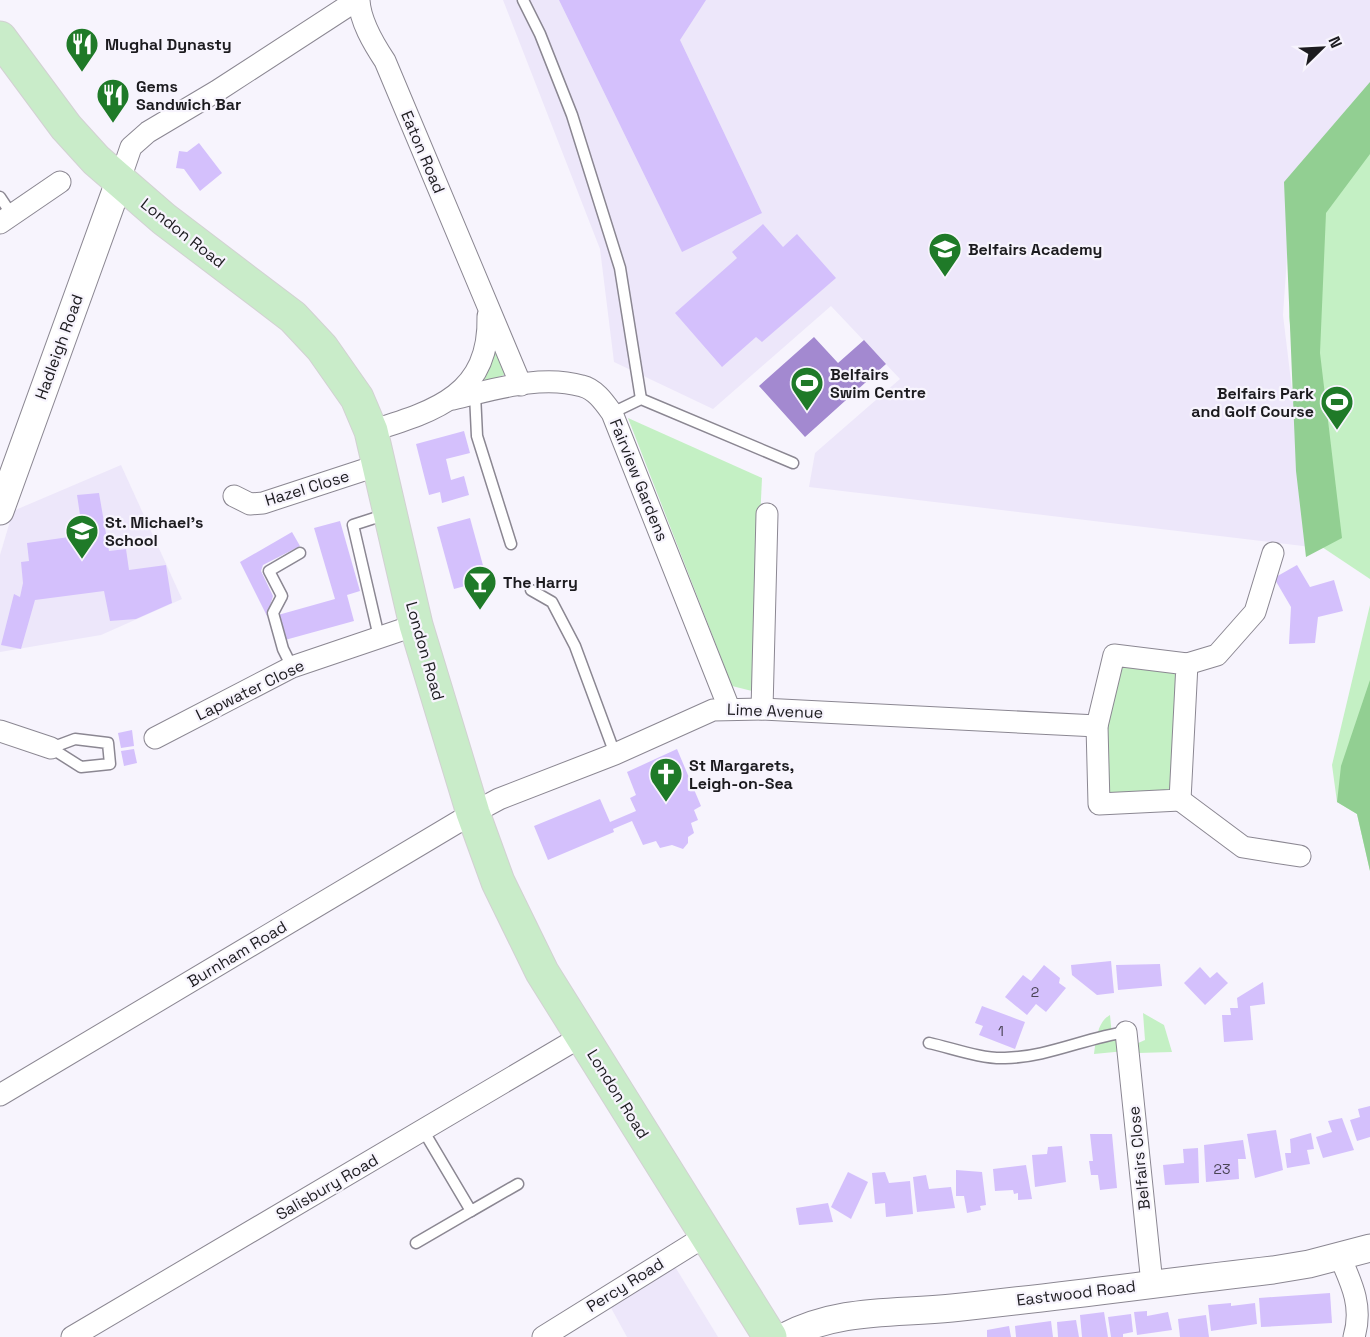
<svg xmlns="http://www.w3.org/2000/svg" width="1370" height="1337" font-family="'Space Grotesk',sans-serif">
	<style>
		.built { fill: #ede7fa }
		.green { fill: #c4f0c4 }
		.forest { fill: #92cf92 }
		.water { fill: #a389d0 }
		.building { fill: #d4c0fc }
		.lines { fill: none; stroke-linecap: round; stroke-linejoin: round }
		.service-casing { stroke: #8b8792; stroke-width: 13 }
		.minor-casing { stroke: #8b8792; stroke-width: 23 }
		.tertiary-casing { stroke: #8b8792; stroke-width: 29 }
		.primary-casing { stroke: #d2d1d2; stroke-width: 35 }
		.service { stroke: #fff; stroke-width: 10 }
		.minor { stroke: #fff; stroke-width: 21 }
		.tertiary { stroke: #fff; stroke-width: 27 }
		.primary { stroke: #c9ecc9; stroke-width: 33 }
		.labels { text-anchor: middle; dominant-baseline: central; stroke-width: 4.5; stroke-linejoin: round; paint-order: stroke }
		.number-label { font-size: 14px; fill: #4a4456 }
		.poi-label { font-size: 16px; font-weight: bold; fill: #1c1b1f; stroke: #f7f4fd; text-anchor: start }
		.street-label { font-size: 16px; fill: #1c1b1f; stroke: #f7f4fd }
	</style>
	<rect width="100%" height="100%" fill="#f7f4fd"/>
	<g class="built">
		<path d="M503,0H1370V106L1291,199L1283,315L1311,547L809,487L815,453L900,379L831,306L713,409L614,362L600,249Z"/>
		<path d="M121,465L182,599L101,635L0,652V555L13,511Z"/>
		<path d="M674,1265L718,1337H627L610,1306Z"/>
	</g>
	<g class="green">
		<path d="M1370,112V579L1319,545L1289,317L1296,196Z"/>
		<path d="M497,350L506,370L504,375L482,383L480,380L493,351Z"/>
		<path d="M628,418L762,478L752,691L732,686Z"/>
		<path d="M1370,605V871L1357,814L1337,802L1332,765Z"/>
		<path d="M1118,663L1181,670L1176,796L1105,798L1103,726Z"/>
		<path d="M1143,1013L1164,1025L1172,1052L1138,1053L1136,1044L1145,1040Z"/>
		<path d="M1110,1015L1112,1036L1123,1037L1125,1051L1094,1054C1096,1041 1097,1022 1110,1015Z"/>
	</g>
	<g class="forest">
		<path d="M1370,82V154L1326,213L1320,353L1342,538L1306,557L1296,471L1284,182Z"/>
		<path d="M1370,680V871L1357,814L1337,802L1341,766Z"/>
	</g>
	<path class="water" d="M814,337L838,363L864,340L886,364L805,437L759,386Z"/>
	<g class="building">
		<path d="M559,0H706L680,40L762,213L682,252Z"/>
		<path d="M199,143L222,173L200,191L184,169L176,168L179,151L187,152Z"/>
		<path d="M763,224L783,247L797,234L836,278L762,342L756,337L722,367L675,313L737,258L732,252Z"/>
		<path d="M464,431L470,453L446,459L451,480L464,476L469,495L442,503L440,492L429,495L416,444Z"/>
		<path d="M99,493L109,551L126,549L129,570L166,565L172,603L136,619L110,621L104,591L35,600L21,649L1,645L14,594L20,597L23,583L21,562L29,561L27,543L83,535L77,495Z"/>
		<path d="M470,518L487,580L454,589L437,527Z"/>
		<path d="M340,521L360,591L347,595L354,621L285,640L278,615L335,599L314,528Z"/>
		<path d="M292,532L300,546L263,565L261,571L273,596L267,616L240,562Z"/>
		<path d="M1297,565L1310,587L1334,580L1343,611L1318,617L1315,643L1289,644L1291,607L1274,578Z"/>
		<path d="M132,730L134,746L121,748L118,733Z"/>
		<path d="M134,749L137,763L124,766L121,751Z"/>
		<path d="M677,749L701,806L694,810L698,820L691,823L694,833L688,837V843L683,849L672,845L660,848L656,841L643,845L632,821L613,829L614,832L548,860L534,826L600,799L610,822L636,811L630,798L636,795L627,772Z"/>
		<path d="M1111,961L1114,993L1097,995L1072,975L1071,965Z"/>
		<path d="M1160,964L1162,986L1118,990L1116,965Z"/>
		<path d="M1044,965L1060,978L1059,983L1066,988L1046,1012L1036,1004L1027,1015L1005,997L1023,975L1031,981Z"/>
		<path d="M1200,967L1210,978L1217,972L1228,983L1205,1005L1184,983Z"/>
		<path d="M1263,982L1265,1004L1250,1006L1253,1040L1224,1042L1222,1015H1231L1230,1008H1238L1237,998Z"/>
		<path d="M982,1006L1025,1022L1015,1049L979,1035L983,1026L975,1023Z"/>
		<path d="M1370,1106V1137L1357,1141L1350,1120L1360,1117L1358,1109Z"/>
		<path d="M1342,1118L1354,1150L1323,1158L1316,1137L1332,1132L1328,1121Z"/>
		<path d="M1276,1130L1283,1170L1255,1178L1247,1134Z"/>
		<path d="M1311,1133L1314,1149L1307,1150L1310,1164L1287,1168L1285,1153H1291L1290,1139Z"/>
		<path d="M1090,1134H1112L1117,1188L1100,1190L1098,1175H1091L1089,1161H1093Z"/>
		<path d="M1243,1140L1246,1159H1238L1239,1179L1206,1182L1204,1145Z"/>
		<path d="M1062,1146L1066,1182L1035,1187L1032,1155L1047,1154L1048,1147Z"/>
		<path d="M1198,1148L1199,1183L1165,1185L1163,1165L1184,1163L1183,1149Z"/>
		<path d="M1026,1165L1032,1199L1018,1200V1193L1014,1194L1013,1190L995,1191L993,1169Z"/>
		<path d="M956,1170L982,1172L986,1205L980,1206L981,1210L967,1213L964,1196H956Z"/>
		<path d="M848,1172L868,1182L851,1219L831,1207Z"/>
		<path d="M885,1172L889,1183L910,1181L913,1214L886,1217L885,1203L875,1204L872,1173Z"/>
		<path d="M926,1175L929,1189L951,1187L955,1208L917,1212L913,1177Z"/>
		<path d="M828,1203L833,1222L799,1225L796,1208Z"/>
		<path d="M1330,1293L1332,1323L1261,1327L1259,1298Z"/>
		<path d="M1231,1303V1306L1255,1303L1257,1324L1211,1331L1208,1305Z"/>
		<path d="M1147,1311V1316L1168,1312L1172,1330L1137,1335L1134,1312Z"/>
		<path d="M1104,1312L1108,1337H1082L1080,1315Z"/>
		<path d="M1131,1314L1133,1332L1123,1334V1337H1111L1108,1317Z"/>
		<path d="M1206,1315L1209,1337H1180L1178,1319Z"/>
		<path d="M1076,1320L1079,1337H1058L1057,1322Z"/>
		<path d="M1051,1321L1053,1337H1016L1015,1326Z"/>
		<path d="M1009,1326L1011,1337H987V1330Z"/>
	</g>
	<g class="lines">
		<g class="service-casing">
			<g id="service">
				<path d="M523,0L540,34L572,115L620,268L641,399"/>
				<path d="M0,197L12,215"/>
				<path d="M475,394L477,436L511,544"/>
				<path d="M612,413L641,399L793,463"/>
				<path d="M531,590L552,602L575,646L615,754"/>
				<path d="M379,637L353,525L387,514"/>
				<path d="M292,667L283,649L273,613L282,596L269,571L300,553"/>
				<path d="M75,739L108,743L110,764L81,767L51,748Z"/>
				<path d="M929,1043C952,1048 981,1059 1005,1058C1048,1057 1085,1038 1126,1032"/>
				<path d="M423,1130L471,1211L518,1184"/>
				<path d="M416,1243L471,1211"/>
			</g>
		</g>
		<g class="minor-casing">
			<g id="minor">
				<path d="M359,0C360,21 373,43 385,61L521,385"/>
				<path d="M119,182L131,147L148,132L217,91L357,0"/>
				<path d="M0,223L60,182"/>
				<path d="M453,399C493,390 540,374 582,386C595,389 604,402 612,413L729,708"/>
				<path d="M371,431C435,411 490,395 488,316"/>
				<path d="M234,496L250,504L263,503L379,465"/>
				<path d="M1114,655L1187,664L1180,800L1099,804L1097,726Z"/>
				<path d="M1187,664L1217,655L1255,612L1273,553"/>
				<path d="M762,709L767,514"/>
				<path d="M0,731L51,748"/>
				<path d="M155,738L292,667L416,625"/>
				<path d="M1180,800L1243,847L1300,856"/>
				<path d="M1126,1032L1152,1284"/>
				<path d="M0,1095L473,813L499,799L615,754L713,710L762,709L1097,726"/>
				<path d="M1340,1257C1352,1284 1363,1307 1354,1337"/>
				<path d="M72,1337L582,1036"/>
				<path d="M543,1337L707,1235"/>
			</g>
		</g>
		<g class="tertiary-casing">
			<g id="tertiary">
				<path d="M0,511L119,182"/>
				<path d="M784,1337C840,1308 892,1314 952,1308C1059,1297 1166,1282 1273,1270L1309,1264L1370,1248"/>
			</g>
		</g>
		<g class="primary-casing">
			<path id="primary" d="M0,38L66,127L96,160L164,219L293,317L322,348L357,398L371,431L416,625L473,813L498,882L542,972L770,1337"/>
		</g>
		<use href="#service" class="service"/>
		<use href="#minor" class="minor"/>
		<use href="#tertiary" class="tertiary"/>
		<use href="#primary" class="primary"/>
	</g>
	<defs>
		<g id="restaurant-pin" transform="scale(1.725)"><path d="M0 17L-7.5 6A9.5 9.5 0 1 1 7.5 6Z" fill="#1f7a28" stroke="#f7f4fd"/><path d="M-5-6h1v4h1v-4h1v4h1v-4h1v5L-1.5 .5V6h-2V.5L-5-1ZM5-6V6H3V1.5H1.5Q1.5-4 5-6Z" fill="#fff"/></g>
		<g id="school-pin" transform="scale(1.725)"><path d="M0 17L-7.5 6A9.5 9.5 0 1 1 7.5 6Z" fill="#1f7a28" stroke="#f7f4fd"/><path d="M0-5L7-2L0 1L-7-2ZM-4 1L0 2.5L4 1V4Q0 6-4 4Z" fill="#fff"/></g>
		<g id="stadium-pin" transform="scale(1.725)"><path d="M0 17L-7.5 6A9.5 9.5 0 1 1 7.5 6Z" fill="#1f7a28" stroke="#f7f4fd"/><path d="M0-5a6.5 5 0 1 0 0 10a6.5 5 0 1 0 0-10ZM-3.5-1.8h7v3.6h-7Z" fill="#fff"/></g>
		<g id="bar-pin" transform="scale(1.725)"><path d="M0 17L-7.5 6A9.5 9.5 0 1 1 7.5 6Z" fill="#1f7a28" stroke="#f7f4fd"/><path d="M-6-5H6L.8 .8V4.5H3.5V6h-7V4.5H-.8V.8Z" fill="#fff"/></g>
		<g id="church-pin" transform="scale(1.725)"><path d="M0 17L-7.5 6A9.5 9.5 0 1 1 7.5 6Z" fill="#1f7a28" stroke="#f7f4fd"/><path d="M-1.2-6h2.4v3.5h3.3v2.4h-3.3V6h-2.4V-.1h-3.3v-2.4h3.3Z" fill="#fff"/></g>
	</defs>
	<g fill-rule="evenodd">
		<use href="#restaurant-pin" x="82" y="44"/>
		<use href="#restaurant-pin" x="113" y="95"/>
		<use href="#school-pin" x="945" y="249"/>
		<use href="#stadium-pin" x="807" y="383"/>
		<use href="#stadium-pin" x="1337" y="402"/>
		<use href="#school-pin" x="82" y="531"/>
		<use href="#bar-pin" x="480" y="582"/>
		<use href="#church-pin" x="666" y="774"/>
	</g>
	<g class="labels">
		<g class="number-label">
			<text x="1035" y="992">2</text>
			<text x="1001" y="1031">1</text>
			<text x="1222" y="1169">23</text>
		</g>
		<g class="poi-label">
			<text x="105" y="44">Mughal Dynasty</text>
			<text x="136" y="86">Gems<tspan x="136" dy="18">Sandwich Bar</tspan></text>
			<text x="968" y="249">Belfairs Academy</text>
			<text x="830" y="374">Belfairs<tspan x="830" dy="18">Swim Centre</tspan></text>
			<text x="1314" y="393" text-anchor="end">Belfairs Park<tspan x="1314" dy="18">and Golf Course</tspan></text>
			<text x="105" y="522">St. Michael's<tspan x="105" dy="18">School</tspan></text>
			<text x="503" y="582">The Harry</text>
			<text x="689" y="765">St Margarets,<tspan x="689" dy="18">Leigh-on-Sea</tspan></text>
		</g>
		<g class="street-label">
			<text transform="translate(423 152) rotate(67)">Eaton Road</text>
			<text transform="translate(183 233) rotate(38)">London Road</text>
			<text transform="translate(59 347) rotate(-70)">Hadleigh Road</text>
			<text transform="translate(639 480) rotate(68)">Fairview Gardens</text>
			<text transform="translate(307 488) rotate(-17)">Hazel Close</text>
			<text transform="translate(425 651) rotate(74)">London Road</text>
			<text transform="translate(250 690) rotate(-26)">Lapwater Close</text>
			<text transform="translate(775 711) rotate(2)">Lime Avenue</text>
			<text transform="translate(237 954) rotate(-31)">Burnham Road</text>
			<text transform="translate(618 1094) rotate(58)">London Road</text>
			<text transform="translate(1139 1158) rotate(-96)">Belfairs Close</text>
			<text transform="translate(327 1187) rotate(-30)">Salisbury Road</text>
			<text transform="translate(625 1285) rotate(-32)">Percy Road</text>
			<text transform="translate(1076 1293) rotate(-7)">Eastwood Road</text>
		</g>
	</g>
	<g transform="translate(1322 48) rotate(66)" stroke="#f7f4fd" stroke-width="4.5" paint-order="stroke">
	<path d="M0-4.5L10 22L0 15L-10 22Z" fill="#1c1b1f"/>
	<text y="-9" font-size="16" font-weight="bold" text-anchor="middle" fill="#1c1b1f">N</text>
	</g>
</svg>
